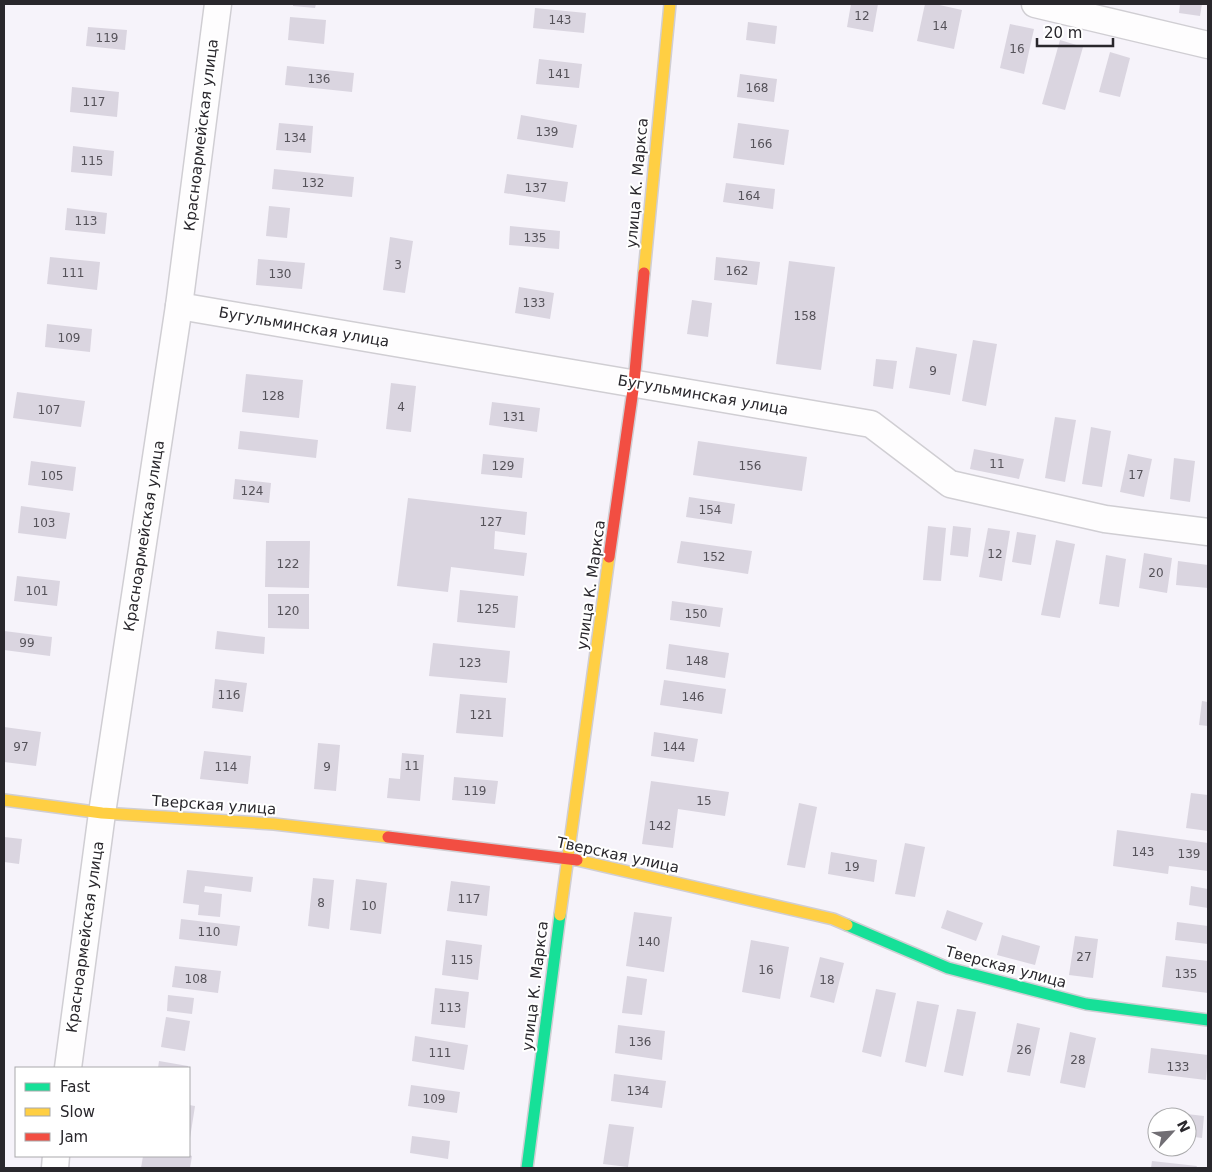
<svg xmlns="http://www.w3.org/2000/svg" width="1212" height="1172" font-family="'DejaVu Sans',sans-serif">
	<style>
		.building { fill: #dad5e0 }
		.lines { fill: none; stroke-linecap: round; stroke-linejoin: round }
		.street-casing { stroke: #d0ced3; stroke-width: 29 }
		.fast-casing { stroke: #d0ced3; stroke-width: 14 }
		.slow-casing { stroke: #d0ced3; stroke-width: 14 }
		.jam-casing { stroke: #d0ced3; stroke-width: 14 }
		.street { stroke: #fefdfe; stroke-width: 26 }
		.fast { stroke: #16e098; stroke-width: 11 }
		.slow { stroke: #ffcf43; stroke-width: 11 }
		.jam { stroke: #f24e42; stroke-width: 11 }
		.labels { text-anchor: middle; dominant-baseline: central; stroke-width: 4; stroke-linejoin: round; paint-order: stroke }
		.number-label { font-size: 12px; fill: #555259 }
		.street-label { font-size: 15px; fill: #29272c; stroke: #fff }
	</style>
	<rect width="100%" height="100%" fill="#f6f3fa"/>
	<g class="building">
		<path d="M293,4H316L315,8L293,6Z"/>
		<path d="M851,4H878L873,32L847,27Z"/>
		<path d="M925,4H935L962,10L954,49L917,41Z"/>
		<path d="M1180,4H1202L1200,16L1179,13Z"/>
		<path d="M535,8L586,13L584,33L533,28Z"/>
		<path d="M290,17L326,20L324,44L288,40Z"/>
		<path d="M748,22L777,26L775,44L746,40Z"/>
		<path d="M1010,24L1034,29L1024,74L1000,68Z"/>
		<path d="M88,27L127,30L125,50L86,46Z"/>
		<path d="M1060,40L1083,47L1065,110L1042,104Z"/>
		<path d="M1110,52L1130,58L1120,97L1099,92Z"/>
		<path d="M539,59L582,64L579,88L536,84Z"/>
		<path d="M287,66L354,73L352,92L285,85Z"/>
		<path d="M740,74L777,79L774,102L737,97Z"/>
		<path d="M72,87L119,92L117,117L70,112Z"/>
		<path d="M521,115L577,125L573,148L517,139Z"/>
		<path d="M279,123L313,126L311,153L276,150Z"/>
		<path d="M738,123L789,130L784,165L733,158Z"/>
		<path d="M73,146L114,151L112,176L71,172Z"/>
		<path d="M274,169L354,177L352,197L272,189Z"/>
		<path d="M507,174L568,182L565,202L504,193Z"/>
		<path d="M726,183L775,189L773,209L723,202Z"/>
		<path d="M269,206L290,208L287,238L266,236Z"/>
		<path d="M67,208L107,213L105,234L65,230Z"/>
		<path d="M510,226L560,231L559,249L509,245Z"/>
		<path d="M390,237L413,241L405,293L383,290Z"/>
		<path d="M50,257L100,262L97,290L47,284Z"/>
		<path d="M716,257L760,262L757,285L714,280Z"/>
		<path d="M258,259L305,263L302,289L256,285Z"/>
		<path d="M789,261L835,267L821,370L776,364Z"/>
		<path d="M519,287L554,293L550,319L515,313Z"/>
		<path d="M692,300L712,303L708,337L687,334Z"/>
		<path d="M47,324L92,329L90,352L45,347Z"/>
		<path d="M973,340L997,344L986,406L962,401Z"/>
		<path d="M916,347L957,354L950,395L909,388Z"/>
		<path d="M876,359L897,361L893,389L873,386Z"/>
		<path d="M246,374L303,380L299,418L242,412Z"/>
		<path d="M391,383L416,386L411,432L386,429Z"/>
		<path d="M17,392L85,401L81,427L13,418Z"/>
		<path d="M492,402L540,408L537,432L489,425Z"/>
		<path d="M1055,417L1076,420L1065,482L1045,478Z"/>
		<path d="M1091,427L1111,431L1102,487L1082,484Z"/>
		<path d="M240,431L318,440L316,458L238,449Z"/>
		<path d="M698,441L807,457L802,491L693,475Z"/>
		<path d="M974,449L1024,459L1019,479L970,469Z"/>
		<path d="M483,454L524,458L522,478L481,474Z"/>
		<path d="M1128,454L1152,459L1144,497L1120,492Z"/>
		<path d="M1174,458L1195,461L1190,502L1170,499Z"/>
		<path d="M31,461L76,467L73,491L28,485Z"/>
		<path d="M235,479L271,483L269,503L233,499Z"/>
		<path d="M689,497L735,504L732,524L686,517Z"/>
		<path d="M408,498L527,512L525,535L495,531L494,549L527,553L524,576L451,567L448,592L397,586Z"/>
		<path d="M21,506L70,513L66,539L18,533Z"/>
		<path d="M928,526L946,528L941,581L923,580Z"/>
		<path d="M953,526L971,528L968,557L950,555Z"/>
		<path d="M988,528L1010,531L1002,581L979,577Z"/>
		<path d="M1017,532L1036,535L1031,565L1012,562Z"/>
		<path d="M1056,540L1075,544L1060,618L1041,615Z"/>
		<path d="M266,541H310L309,588L265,587Z"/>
		<path d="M681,541L752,551L748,574L677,563Z"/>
		<path d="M1144,553L1172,558L1167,593L1139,588Z"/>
		<path d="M1106,555L1126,559L1119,607L1099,604Z"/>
		<path d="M1178,561L1208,565V588L1176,585Z"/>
		<path d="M17,576L60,581L57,606L14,601Z"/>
		<path d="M460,590L518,596L515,628L457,622Z"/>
		<path d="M268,594H309V629L268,628Z"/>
		<path d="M672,601L723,608L720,627L670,620Z"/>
		<path d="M4,631L52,637L50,656L4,650Z"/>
		<path d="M217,631L265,637L264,654L215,649Z"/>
		<path d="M433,643L510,651L507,683L429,676Z"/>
		<path d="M669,644L729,653L725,678L666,669Z"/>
		<path d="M215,679L247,683L243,712L212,708Z"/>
		<path d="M664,680L726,689L722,714L660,705Z"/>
		<path d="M460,694L506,698L503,737L456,733Z"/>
		<path d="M1202,701L1208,702V726L1199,725Z"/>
		<path d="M4,727L41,732L36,766L4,762Z"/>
		<path d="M654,732L698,739L694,762L651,756Z"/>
		<path d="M318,743L340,745L336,791L314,789Z"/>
		<path d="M204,751L251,756L248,784L200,779Z"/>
		<path d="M402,753L424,755L420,801L387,798L389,778L400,779Z"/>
		<path d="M454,777L498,781L495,804L452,800Z"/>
		<path d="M651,781L729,792L725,816L678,809L673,848L642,844Z"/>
		<path d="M1191,793L1208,795V831L1186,828Z"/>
		<path d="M799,803L817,807L805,868L787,865Z"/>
		<path d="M1117,830L1208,843V871L1169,866L1168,874L1113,866Z"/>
		<path d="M4,837L22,839L19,864L4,862Z"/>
		<path d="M905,843L925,847L915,897L895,894Z"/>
		<path d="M831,852L877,860L874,882L828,874Z"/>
		<path d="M187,870L253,877L251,892L205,886L204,892L222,894L220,917L198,915L199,905L183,903Z"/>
		<path d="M313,878L334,880L329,929L308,926Z"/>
		<path d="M356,879L387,883L381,934L350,930Z"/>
		<path d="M451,881L490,886L487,916L447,911Z"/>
		<path d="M1191,886L1208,889V908L1189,905Z"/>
		<path d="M947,910L983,923L976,941L941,928Z"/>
		<path d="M634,912L672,917L664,972L626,966Z"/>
		<path d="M181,919L240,926L237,946L179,939Z"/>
		<path d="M1177,922L1208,926V944L1175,940Z"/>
		<path d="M1002,935L1040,946L1035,965L997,955Z"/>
		<path d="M1075,936L1098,939L1093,978L1069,975Z"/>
		<path d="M446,940L482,945L478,980L442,975Z"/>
		<path d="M751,940L789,947L780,999L742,992Z"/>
		<path d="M1166,956L1208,961V993L1162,987Z"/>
		<path d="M820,957L844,963L834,1003L810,997Z"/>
		<path d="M175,966L221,971L218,993L172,987Z"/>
		<path d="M627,976L647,979L642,1015L622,1013Z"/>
		<path d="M435,988L469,992L465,1028L431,1024Z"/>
		<path d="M876,989L896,993L881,1057L862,1052Z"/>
		<path d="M168,995L194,998L192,1014L167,1011Z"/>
		<path d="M917,1001L939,1005L926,1067L905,1062Z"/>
		<path d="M957,1009L976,1012L963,1076L944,1072Z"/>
		<path d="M166,1017L190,1021L185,1051L161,1047Z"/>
		<path d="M1017,1023L1040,1028L1030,1076L1007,1072Z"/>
		<path d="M618,1025L665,1031L662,1060L615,1053Z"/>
		<path d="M1070,1032L1096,1038L1085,1088L1060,1083Z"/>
		<path d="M415,1036L468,1045L464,1070L412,1061Z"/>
		<path d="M1151,1048L1208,1055L1206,1080L1148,1073Z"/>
		<path d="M159,1061L188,1066V1068H158Z"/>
		<path d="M614,1074L666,1081L662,1108L611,1101Z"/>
		<path d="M411,1085L460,1092L457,1113L408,1106Z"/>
		<path d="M189,1105L195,1106L190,1138H189Z"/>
		<path d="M1161,1111L1204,1116L1202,1138L1187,1136V1117H1160Z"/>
		<path d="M609,1124L634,1127L628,1167L603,1164Z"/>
		<path d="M412,1136L450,1141L448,1159L410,1153Z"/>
		<path d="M143,1156L189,1155L192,1156L190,1168H141Z"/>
		<path d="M1152,1161L1197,1166L1196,1168H1151Z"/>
	</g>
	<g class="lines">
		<g class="street-casing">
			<g id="street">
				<path d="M1035,4L1208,45"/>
				<path d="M179,306L871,424L950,484L1105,519L1208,532"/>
				<path d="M68,1068L102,813L179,306L218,4"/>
				<path d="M55,1168L56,1156"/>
			</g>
		</g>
		<g class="fast-casing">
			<g id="fast">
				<path d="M847,925L948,968L1086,1004L1208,1020"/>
				<path d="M527,1168L560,915"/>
			</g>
		</g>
		<g class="slow-casing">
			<g id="slow">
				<path d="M644,273L670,4"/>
				<path d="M4,800L102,813L274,824L388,837"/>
				<path d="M577,860L833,919L847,925"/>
				<path d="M560,915L609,557"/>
			</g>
		</g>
		<g class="jam-casing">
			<g id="jam">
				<path d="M609,557L634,383L644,273"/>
				<path d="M388,837L577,860"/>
			</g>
		</g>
		<use href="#street" class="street"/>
		<use href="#fast" class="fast"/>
		<use href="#slow" class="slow"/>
		<use href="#jam" class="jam"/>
	</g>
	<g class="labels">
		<g class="number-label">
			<text x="862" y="16">12</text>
			<text x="560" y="20">143</text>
			<text x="940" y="26">14</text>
			<text x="107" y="38">119</text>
			<text x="1017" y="49">16</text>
			<text x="559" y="74">141</text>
			<text x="319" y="79">136</text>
			<text x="757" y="88">168</text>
			<text x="94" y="102">117</text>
			<text x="547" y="132">139</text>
			<text x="295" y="138">134</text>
			<text x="761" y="144">166</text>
			<text x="92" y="161">115</text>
			<text x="313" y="183">132</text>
			<text x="536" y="188">137</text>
			<text x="749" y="196">164</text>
			<text x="86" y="221">113</text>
			<text x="535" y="238">135</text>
			<text x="398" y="265">3</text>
			<text x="737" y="271">162</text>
			<text x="73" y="273">111</text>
			<text x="280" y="274">130</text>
			<text x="534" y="303">133</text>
			<text x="805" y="316">158</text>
			<text x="69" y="338">109</text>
			<text x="933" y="371">9</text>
			<text x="273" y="396">128</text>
			<text x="401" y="407">4</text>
			<text x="49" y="410">107</text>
			<text x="514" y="417">131</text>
			<text x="997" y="464">11</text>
			<text x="503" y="466">129</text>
			<text x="750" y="466">156</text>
			<text x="1136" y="475">17</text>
			<text x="52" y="476">105</text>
			<text x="252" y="491">124</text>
			<text x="710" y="510">154</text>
			<text x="491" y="522">127</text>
			<text x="44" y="523">103</text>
			<text x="995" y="554">12</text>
			<text x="714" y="557">152</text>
			<text x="288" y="564">122</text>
			<text x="1156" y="573">20</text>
			<text x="37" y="591">101</text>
			<text x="488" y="609">125</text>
			<text x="288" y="611">120</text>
			<text x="696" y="614">150</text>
			<text x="27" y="643">99</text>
			<text x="697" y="661">148</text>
			<text x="470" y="663">123</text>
			<text x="229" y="695">116</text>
			<text x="693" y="697">146</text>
			<text x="481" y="715">121</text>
			<text x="21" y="747">97</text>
			<text x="674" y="747">144</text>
			<text x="412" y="766">11</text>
			<text x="226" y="767">114</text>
			<text x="327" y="767">9</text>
			<text x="475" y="791">119</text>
			<text x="704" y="801">15</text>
			<text x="660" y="826">142</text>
			<text x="1143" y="852">143</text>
			<text x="1189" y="854">139</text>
			<text x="852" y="867">19</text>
			<text x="469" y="899">117</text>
			<text x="321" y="903">8</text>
			<text x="369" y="906">10</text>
			<text x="209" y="932">110</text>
			<text x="649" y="942">140</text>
			<text x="1084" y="957">27</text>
			<text x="462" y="960">115</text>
			<text x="766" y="970">16</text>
			<text x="1186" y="974">135</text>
			<text x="196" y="979">108</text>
			<text x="827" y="980">18</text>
			<text x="450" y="1008">113</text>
			<text x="640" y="1042">136</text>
			<text x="1024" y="1050">26</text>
			<text x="440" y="1053">111</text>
			<text x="1078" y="1060">28</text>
			<text x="1178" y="1067">133</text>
			<text x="638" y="1091">134</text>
			<text x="434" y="1099">109</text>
		</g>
		<g class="street-label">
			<text transform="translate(201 135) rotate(-83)">Красноармейская улица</text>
			<text transform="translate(637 183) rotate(-85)">улица К. Маркса</text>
			<text transform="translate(304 327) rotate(10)">Бугульминская улица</text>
			<text transform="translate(703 395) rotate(10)">Бугульминская улица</text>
			<text transform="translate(144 536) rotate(-81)">Красноармейская улица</text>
			<text transform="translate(591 585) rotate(-82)">улица К. Маркса</text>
			<text transform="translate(214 805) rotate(4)">Тверская улица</text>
			<text transform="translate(618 855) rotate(12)">Тверская улица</text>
			<text transform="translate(85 937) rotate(-82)">Красноармейская улица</text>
			<text transform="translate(1006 967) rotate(15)">Тверская улица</text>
			<text transform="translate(535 986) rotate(-83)">улица К. Маркса</text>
		</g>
	</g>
	<rect width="1212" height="1172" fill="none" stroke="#29272c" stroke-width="10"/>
	<rect x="15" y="1067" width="175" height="90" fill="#ffffff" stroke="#a9a9ab"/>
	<rect x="25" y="1083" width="25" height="8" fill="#16e098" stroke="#a9a9ab"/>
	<text x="60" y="1092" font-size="15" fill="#29272c">Fast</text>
	<rect x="25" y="1108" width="25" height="8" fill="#ffcf43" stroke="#a9a9ab"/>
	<text x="60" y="1117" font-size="15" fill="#29272c">Slow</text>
	<rect x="25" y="1133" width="25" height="8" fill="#f24e42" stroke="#a9a9ab"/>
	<text x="60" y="1142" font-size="15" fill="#29272c">Jam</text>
	<g transform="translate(1172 1132) rotate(64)"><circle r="24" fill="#ffffff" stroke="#a9a9ab"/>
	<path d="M0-4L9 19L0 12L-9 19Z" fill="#716e74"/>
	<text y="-8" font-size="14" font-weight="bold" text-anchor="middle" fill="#29272c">N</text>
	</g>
	<path d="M1037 38v8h76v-8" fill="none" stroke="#29272c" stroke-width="2.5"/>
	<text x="1044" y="38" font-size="15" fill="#29272c" stroke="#ffffff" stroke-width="4" paint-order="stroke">20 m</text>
</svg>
